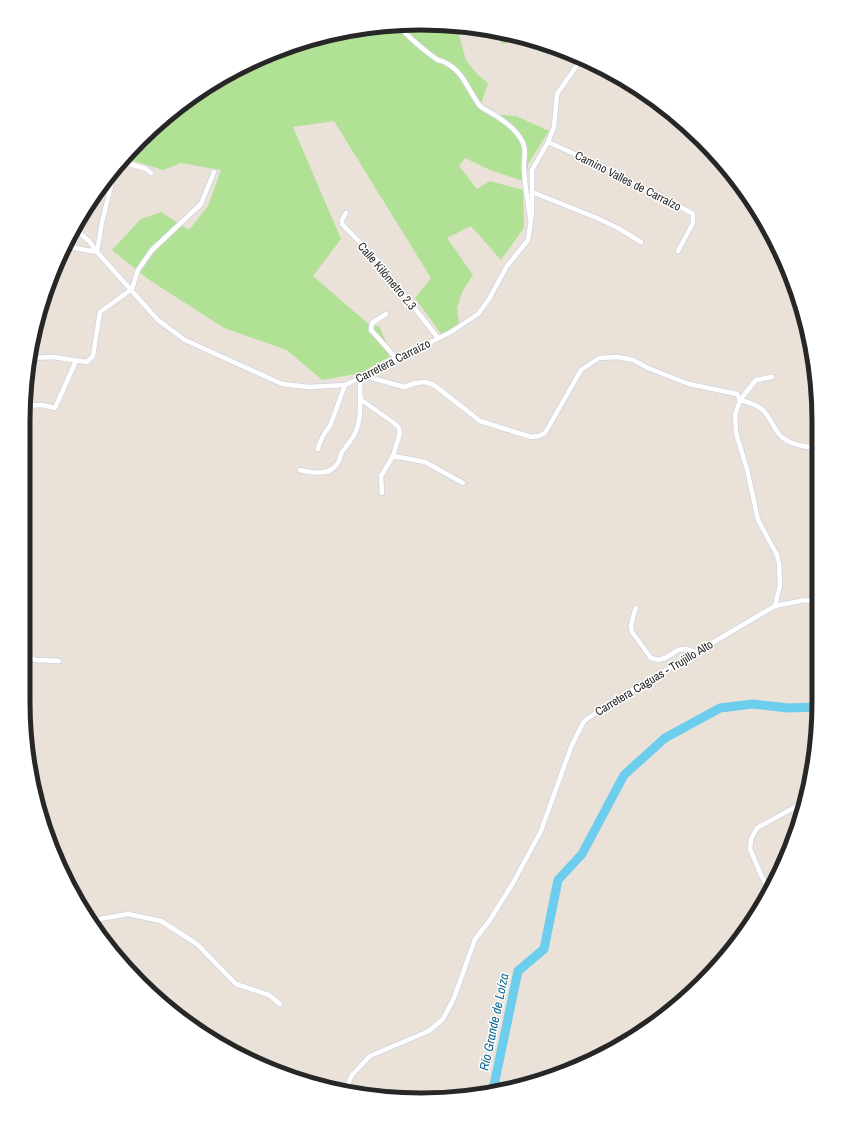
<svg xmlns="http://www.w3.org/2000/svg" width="842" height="1123" font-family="'Archivo Narrow',sans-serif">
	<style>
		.green { fill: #b0e195 }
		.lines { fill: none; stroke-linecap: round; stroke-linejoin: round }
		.river { stroke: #6ccdec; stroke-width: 9 }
		.minor-casing { stroke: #ced2e0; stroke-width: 6 }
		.minor { stroke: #fff; stroke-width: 4.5 }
		.labels { text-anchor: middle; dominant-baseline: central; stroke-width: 3; stroke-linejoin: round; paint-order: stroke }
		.street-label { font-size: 12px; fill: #272727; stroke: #fff }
		.water-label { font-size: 13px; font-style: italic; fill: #0f6994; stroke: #fff }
		.rim { fill: none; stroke: #272727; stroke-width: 5 }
	</style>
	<rect width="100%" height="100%" fill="#eae2d9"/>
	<g class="green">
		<path d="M421,23L460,27L457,28L466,60L478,75L488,83L481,104L489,114L516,116L549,131L528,164L526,182L490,170L465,158L459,166L477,189L490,181L523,190L524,228L501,260L471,226L447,238L473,275L463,290L457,308L459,323L442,335L415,298L431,278L334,121L293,127L341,239L313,276L371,326H379L387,344L389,357L361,373L322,380L287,350L224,328L148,279L112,250L141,219L161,212L189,230L208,206L221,170L181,163L163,170L124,158L140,139L200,90L268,53L343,31Z"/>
		<path d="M489,30L498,31L550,46L543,53L521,40L503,44Z"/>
	</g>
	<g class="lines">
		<path class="river" d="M493,1090L518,971L544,949L558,880L582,854L624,775L665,738L720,708L753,704L788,708L816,707"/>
		<g class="minor-casing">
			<g id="minor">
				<path d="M400,25C401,32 430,55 438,60C440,61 444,61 446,63C463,71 469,92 480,106C483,109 489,111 493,114C505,121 517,130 523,143C527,151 523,161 524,170C525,186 528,202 530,218"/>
				<path d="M548,142L621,175L639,187L654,192L693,214V223L678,251"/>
				<path d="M120,161L146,169L151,173"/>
				<path d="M532,192L597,218L618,228L641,242"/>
				<path d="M346,213L342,220V224L376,259L438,338"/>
				<path d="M74,228L89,241L97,252"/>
				<path d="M64,246L97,252L158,320L185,340L282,384L309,387L345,385L360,378L383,366L451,332L478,314L489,299L507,266L528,240L532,213V170L548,142L554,127L557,94L582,58"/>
				<path d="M97,252L102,222L116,166"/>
				<path d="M386,314L372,323L371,330L397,359"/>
				<path d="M31,358L53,357L87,362L93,356L100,312L132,289L138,270L152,250L201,204L214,172"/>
				<path d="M364,376L404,387L416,383L425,382L434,385L480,421L531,437L539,436L545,433L581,370L599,358L618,357L633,360L648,368L689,384L737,394L740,400"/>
				<path d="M772,377L756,380L740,400L735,416L736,433L747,469L758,520L777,555L779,564L780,585L775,606"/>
				<path d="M360,399L394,423L399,428L400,433L393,456L381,476L382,493"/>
				<path d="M740,400C748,402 757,405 763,410C771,418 774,431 783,438C792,445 805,447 816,448"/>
				<path d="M24,406L42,405L55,408L76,361"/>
				<path d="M318,449C320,440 324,433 330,426L345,385"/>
				<path d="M393,456L425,462L463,483"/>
				<path d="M300,470C312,473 330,476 337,464C340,460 340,456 342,452C347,445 353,439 356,431C362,417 360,394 360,378"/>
				<path d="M636,608L634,613L631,626L632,632L651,658L658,660L665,658L678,650L686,649L696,652"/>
				<path d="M23,655L36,660L59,661"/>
				<path d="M770,891L762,877L750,849L751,839L757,828L797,806L804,803"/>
				<path d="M91,923L100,919L128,914L161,921L197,944L236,984L269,995L280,1004"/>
				<path d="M95,929L113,953"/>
				<path d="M344,1092L352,1075L370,1056L429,1031L443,1019L454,998L475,939L490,920L513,883L541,831L571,747L584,721L612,702L775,606L805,600L816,602"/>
			</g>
		</g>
		<use href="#minor" class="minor"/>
	</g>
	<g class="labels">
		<g class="street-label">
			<text transform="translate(628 181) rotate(27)">Camino Valles de Carraízo</text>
			<text transform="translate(387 276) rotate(50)">Calle Kilómetro 2.3</text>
			<text transform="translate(393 361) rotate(-27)">Carretera Carraízo</text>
			<text transform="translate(654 678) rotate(-31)">Carretera Caguas - Trujillo Alto</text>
		</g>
		<g class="water-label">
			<text transform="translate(494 1022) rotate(-78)">Río Grande de Loíza</text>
		</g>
	</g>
	<path d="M0 0H842V1123H0ZM421 30H421A391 391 0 0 1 812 421V702A391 391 0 0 1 421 1093H421A391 391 0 0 1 30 702V421A391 391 0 0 1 421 30Z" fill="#fff" fill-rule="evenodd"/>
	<path class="rim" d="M421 30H421A391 391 0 0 1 812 421V702A391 391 0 0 1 421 1093H421A391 391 0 0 1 30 702V421A391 391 0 0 1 421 30Z"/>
</svg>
